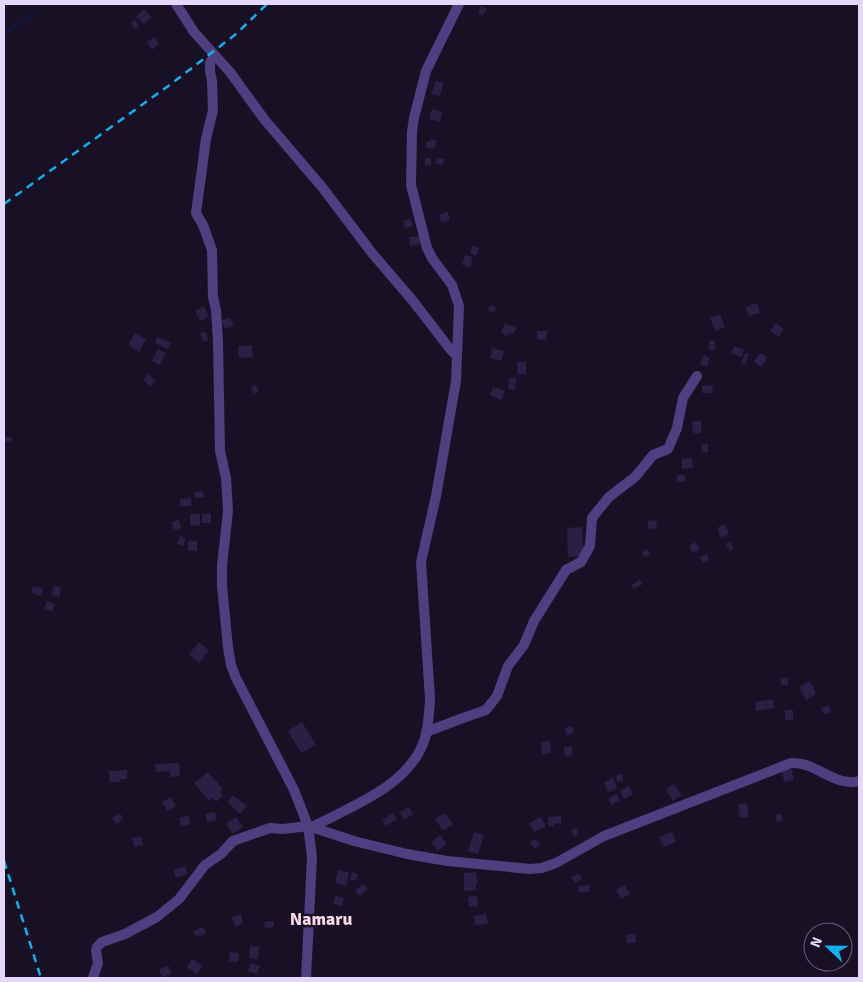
<svg xmlns="http://www.w3.org/2000/svg" width="863" height="982" font-family="Signika,sans-serif">
	<style>
		.lines { fill: none; stroke-linecap: round; stroke-linejoin: round }
		.stream { stroke: #0e1741; stroke-width: 2.5 }
		.building { fill: #2d1e45 }
		.minor { stroke: #4e3f81; stroke-width: 10 }
		.rail { stroke: #12afee; stroke-width: 2.5; stroke-dasharray: 8 6; stroke-linecap: butt }
		.labels { text-anchor: middle; dominant-baseline: central; stroke-width: 5; stroke-linejoin: round; paint-order: stroke }
		.quarter-label { font-size: 18px; font-weight: bold; fill: #fcdae9; stroke: #181125 }
	</style>
	<rect width="100%" height="100%" fill="#181125"/>
	<g class="lines">
		<path class="stream" d="M4,34L30,16L36,4"/>
	</g>
	<g class="building">
		<path d="M481,6L487,9L483,16L478,14Z"/>
		<path d="M144,9L151,17L144,24L136,17Z"/>
		<path d="M136,20L139,27L134,29L131,23Z"/>
		<path d="M155,37L159,44L152,50L147,42Z"/>
		<path d="M436,81L443,83L440,96L431,94Z"/>
		<path d="M432,109L442,112L440,122L429,119Z"/>
		<path d="M431,139L437,140L434,149L425,147L427,141L430,142Z"/>
		<path d="M425,158H431V166L425,165Z"/>
		<path d="M437,158L444,159L443,165L436,164Z"/>
		<path d="M448,212L450,220L441,223L439,215Z"/>
		<path d="M411,219L413,226L405,228L403,221Z"/>
		<path d="M421,236V244L410,246L409,237Z"/>
		<path d="M473,245L479,248L476,256L470,253Z"/>
		<path d="M465,255L473,257L470,267L462,265Z"/>
		<path d="M757,303L760,313L749,316L746,307Z"/>
		<path d="M494,305L496,311L490,313L488,307Z"/>
		<path d="M204,306L209,317L200,321L195,311Z"/>
		<path d="M720,314L725,327L715,331L710,318Z"/>
		<path d="M230,317L234,326L225,329L221,321Z"/>
		<path d="M505,323L516,328L513,334L509,333L508,336L501,333Z"/>
		<path d="M776,323L784,329L779,337L770,331Z"/>
		<path d="M537,331H547L546,340L537,339Z"/>
		<path d="M206,332L208,340L203,342L200,333Z"/>
		<path d="M135,333L146,339L139,352L128,345Z"/>
		<path d="M158,337L171,343L168,349L155,343Z"/>
		<rect x="709" y="341" width="6" height="9"/>
		<path d="M252,345L253,357L239,358L238,346Z"/>
		<path d="M734,346L744,350L741,357L731,353Z"/>
		<path d="M492,348L504,351L502,361L490,358Z"/>
		<path d="M158,349L166,353L160,365L152,361Z"/>
		<path d="M745,353L749,354L745,365L741,363Z"/>
		<path d="M760,353L767,357L762,367L754,362Z"/>
		<path d="M704,355L710,358L707,367L700,364Z"/>
		<path d="M517,362H526V374H518Z"/>
		<path d="M149,374L155,381L150,386L143,380Z"/>
		<path d="M509,378H516L515,390L508,389Z"/>
		<path d="M256,385L259,391L254,394L251,387Z"/>
		<path d="M713,385L712,393H702V386Z"/>
		<path d="M493,387L505,391L501,400L490,395Z"/>
		<path d="M692,421H701V433H693Z"/>
		<path d="M4,437H11L12,442H4Z"/>
		<path d="M708,444V452L702,453L701,445Z"/>
		<path d="M692,458L693,468L682,469V459Z"/>
		<rect x="677" y="475" width="8" height="7"/>
		<path d="M203,491L204,497L195,498V492Z"/>
		<path d="M191,498V506H180V499Z"/>
		<path d="M211,513V523H202V514Z"/>
		<path d="M190,514H200V525L190,526Z"/>
		<path d="M179,520L181,528L174,530L172,522Z"/>
		<path d="M648,520L657,521L656,529L648,528Z"/>
		<path d="M725,524L729,534L721,538L717,528Z"/>
		<path d="M582,527L584,556L568,557L567,528Z"/>
		<path d="M180,536L186,538L183,546L177,544Z"/>
		<rect x="188" y="541" width="9" height="10"/>
		<path d="M696,542L700,549L693,553L689,546Z"/>
		<path d="M730,542L734,549L730,551L726,544Z"/>
		<path d="M648,549L650,555L644,557L642,551Z"/>
		<path d="M707,554L709,560L703,563L700,557Z"/>
		<path d="M640,580L643,584L634,589L631,585Z"/>
		<path d="M33,586L43,589L41,596L31,593Z"/>
		<path d="M54,586L61,588L59,597L52,595Z"/>
		<path d="M47,601L55,604L52,612L44,608Z"/>
		<path d="M199,642L209,650L199,663L189,654Z"/>
		<rect x="781" y="678" width="7" height="7"/>
		<path d="M810,681L816,694L806,700L799,687Z"/>
		<path d="M773,699L774,708L756,711L755,702Z"/>
		<path d="M829,705L831,712L824,715L821,708Z"/>
		<rect x="785" y="710" width="8" height="10"/>
		<path d="M302,722L316,745L301,753L288,731Z"/>
		<path d="M572,726L574,733L567,735L565,728Z"/>
		<path d="M550,741L551,753L542,754L541,742Z"/>
		<path d="M571,746L573,755L565,756L564,747Z"/>
		<path d="M179,763L180,776L170,777V771L156,772L155,764Z"/>
		<path d="M791,768L794,780L784,782L782,770Z"/>
		<path d="M127,770V779H119L120,782H110L109,771Z"/>
		<path d="M208,772L223,789L220,792L223,796L216,802L213,798L209,801L194,783Z"/>
		<path d="M622,774L623,781L617,782L616,775Z"/>
		<path d="M613,778L617,788L608,792L604,782Z"/>
		<path d="M674,784L682,795L673,801L666,789Z"/>
		<path d="M629,786L633,794L624,799L620,790Z"/>
		<path d="M616,794L620,800L611,805L608,799Z"/>
		<path d="M233,795L247,806L240,814L227,802Z"/>
		<path d="M171,797L176,806L167,811L162,802Z"/>
		<path d="M747,803L749,817L740,818L738,805Z"/>
		<path d="M409,807L413,814L404,820L400,812Z"/>
		<path d="M215,812L217,820L207,822L205,814Z"/>
		<path d="M120,813L123,819L116,824L112,818Z"/>
		<path d="M393,813L397,819L386,826L382,820Z"/>
		<path d="M445,813L453,824L443,831L435,819Z"/>
		<path d="M781,814L783,821L777,822L775,815Z"/>
		<path d="M188,815L190,824L181,827L179,818Z"/>
		<path d="M561,816V823L554,824V826H548V817Z"/>
		<path d="M236,817L243,827L233,834L226,824Z"/>
		<path d="M541,817L546,826L534,832L529,823Z"/>
		<path d="M576,828L579,834L574,837L571,831Z"/>
		<path d="M474,832L484,835L478,854L468,851Z"/>
		<path d="M672,832L676,842L664,847L659,837Z"/>
		<path d="M440,835L447,844L437,851L431,842Z"/>
		<path d="M141,836L143,845L134,847L132,838Z"/>
		<path d="M535,839L540,845L534,849L530,842Z"/>
		<path d="M185,866L188,874L176,878L173,870Z"/>
		<path d="M338,870L349,872L346,886L335,883Z"/>
		<path d="M352,872L358,874L356,881L350,879Z"/>
		<path d="M476,872L478,883H476V890L464,891V873Z"/>
		<path d="M579,873L582,879L575,883L571,877Z"/>
		<path d="M363,884L368,889L360,896L355,891Z"/>
		<path d="M589,884L590,891L579,893L578,887Z"/>
		<path d="M625,885L630,894L621,899L616,890Z"/>
		<path d="M335,896L344,898L342,906L333,904Z"/>
		<path d="M477,896L478,906L469,907L468,897Z"/>
		<path d="M241,914L243,924L235,927L232,917Z"/>
		<path d="M486,914L488,924L475,925L474,916Z"/>
		<path d="M274,921V927L265,928L264,922Z"/>
		<path d="M203,927L206,933L196,937L193,931Z"/>
		<path d="M635,934L636,943H627L626,935Z"/>
		<path d="M250,946L259,947L258,959L249,958Z"/>
		<path d="M230,952L239,953L238,962L229,961Z"/>
		<path d="M192,959L202,965L197,974L187,968Z"/>
		<path d="M251,963L260,966L257,974L248,971Z"/>
		<path d="M169,966L171,974L162,977L159,969Z"/>
	</g>
	<g class="lines">
		<g class="minor">
			<path d="M176,4L194,32L230,72L264,119L322,187L372,253L413,301L450,349L456,355"/>
			<path d="M214,56L210,63V71L212,81L213,110L206,139L196,213L203,225L212,250L213,297L216,310L218,341L220,451L226,478L228,511L222,565V586L228,647L231,665L236,678L294,790L308,826L312,857L306,978"/>
			<path d="M426,732L463,718L486,710L497,696L508,666L524,645L534,621L566,570L581,562L590,546L592,518L609,497L635,477L653,455L668,449L677,428L683,398L697,376"/>
			<path d="M312,827C352,806 411,785 425,738C429,725 429,712 430,699L421,562L436,496L456,381L459,306L452,285L432,258L427,248L411,185L412,132L414,118L426,71L459,4"/>
			<path d="M93,978L98,963L96,951L97,947L102,942L125,934L157,917L179,899L205,865L221,854L233,841L270,828L283,829L308,826L354,841L407,854L447,861L530,869L542,868L556,863L604,836L791,763C815,761 836,788 859,781"/>
		</g>
		<g class="rail">
			<path d="M4,204L171,84L236,34L267,4"/>
			<path d="M4,861L41,978"/>
		</g>
	</g>
	<g class="labels">
		<g class="quarter-label">
			<text x="321" y="919">Namaru</text>
		</g>
	</g>
	<rect width="863" height="982" fill="none" stroke="#e3d8fc" stroke-width="10"/>
	<g transform="translate(828 947) rotate(292)"><circle r="24" fill="#181125" stroke="#69617b"/>
	<path d="M0-4L9 19L0 12L-9 19Z" fill="#12afee"/>
	<text y="-8" font-size="14" font-weight="bold" text-anchor="middle" fill="#e3d8fc">N</text>
	</g>
</svg>
